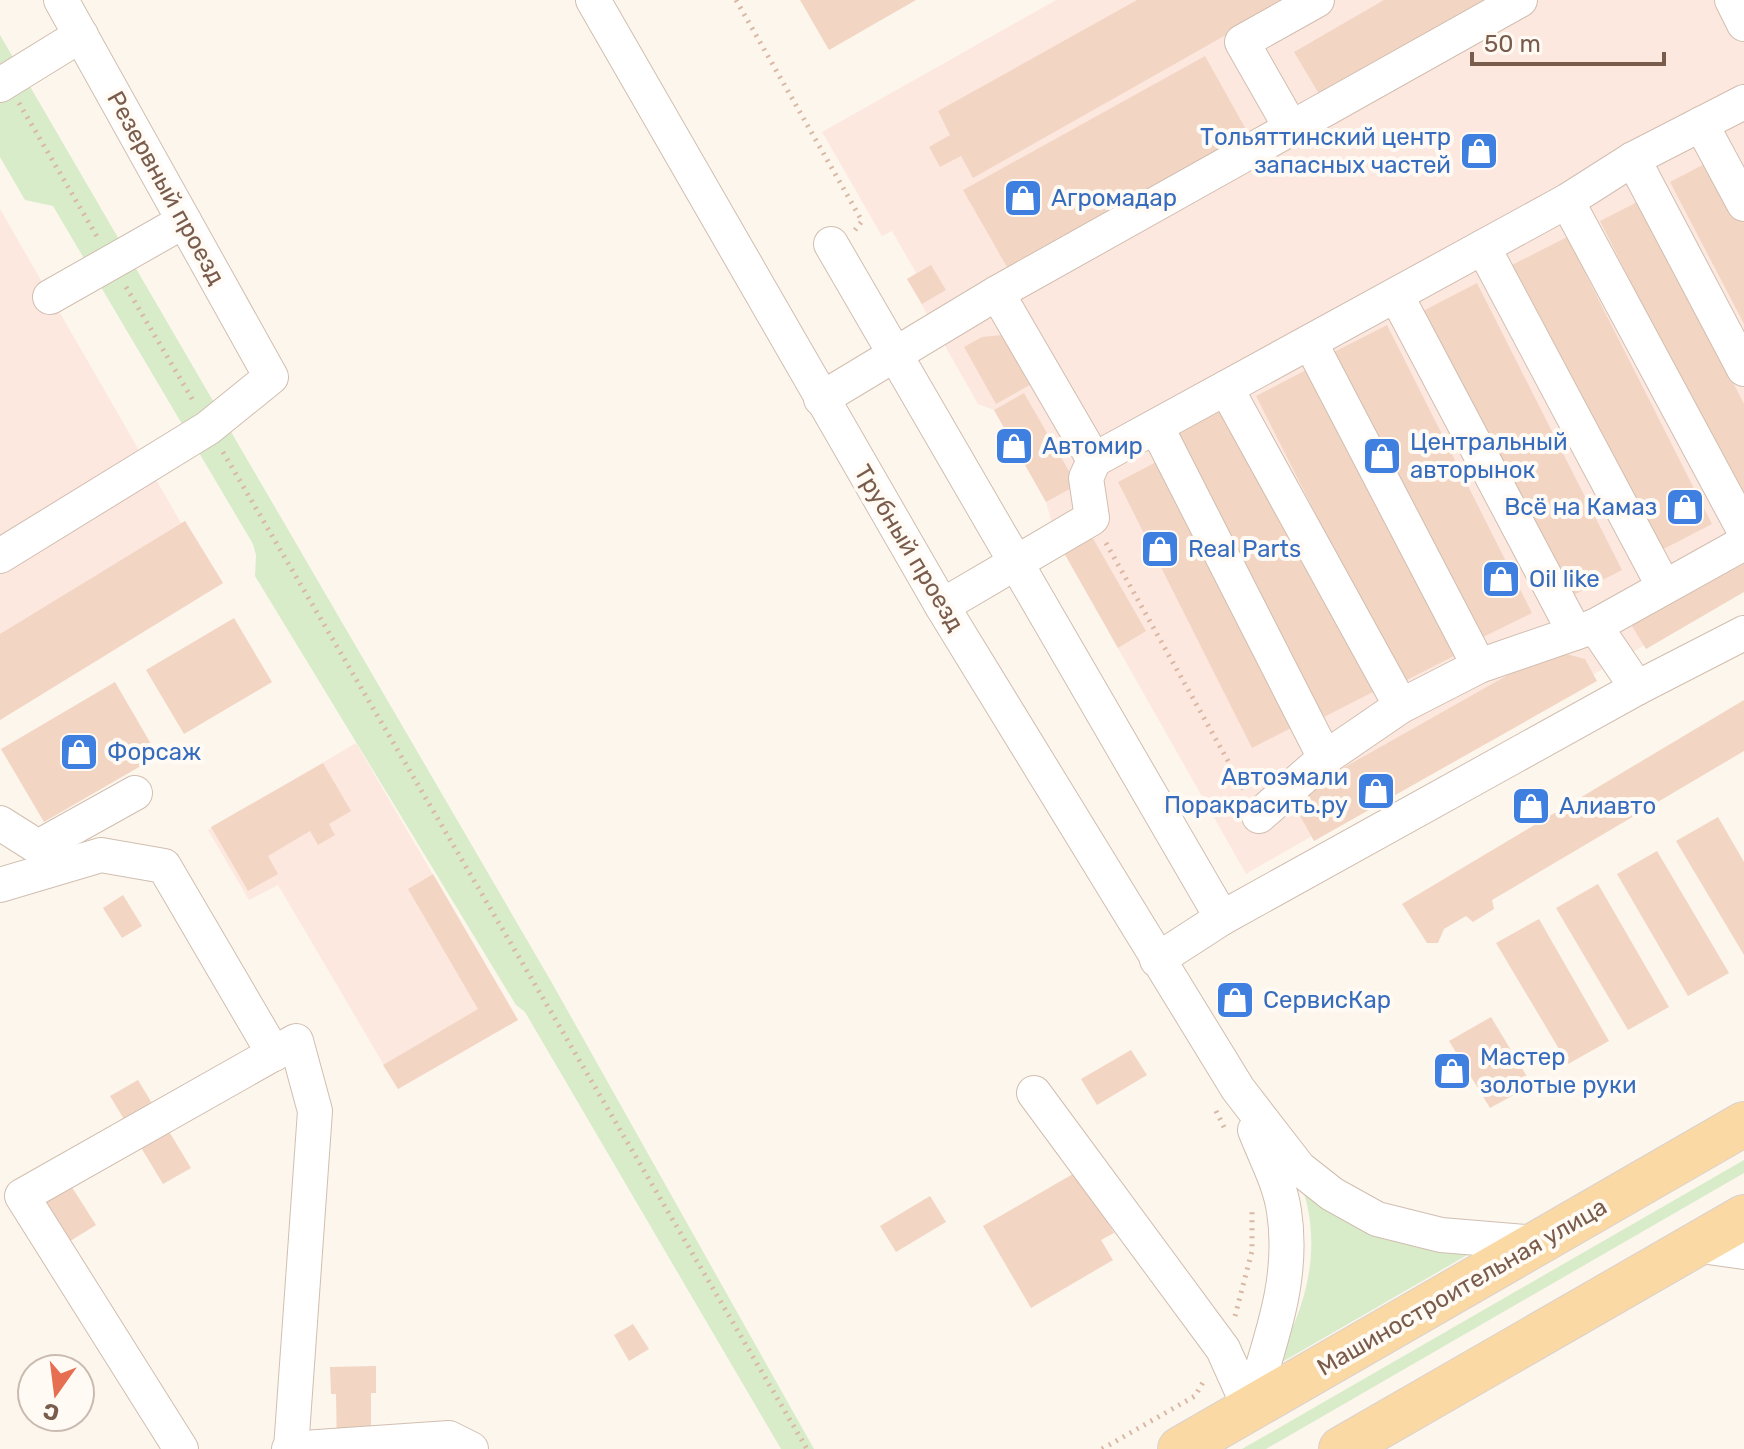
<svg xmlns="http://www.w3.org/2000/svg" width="1744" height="1449" font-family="Rubik,sans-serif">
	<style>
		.commercial { fill: #fde8e0 }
		.green { fill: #d8ecc9 }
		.building { fill: #f3d5c3 }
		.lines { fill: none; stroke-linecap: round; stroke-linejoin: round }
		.minor-casing { stroke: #d1beb0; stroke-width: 36 }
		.major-casing { stroke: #dad1cd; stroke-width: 46 }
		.path { stroke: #d9b8a5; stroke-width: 5; stroke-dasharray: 2 6; stroke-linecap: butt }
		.minor { stroke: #fff; stroke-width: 34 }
		.major { stroke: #fbd9a5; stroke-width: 44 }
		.labels { text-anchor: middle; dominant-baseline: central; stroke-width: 8; stroke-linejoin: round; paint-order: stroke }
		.shop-label { font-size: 24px; fill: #366cbe; stroke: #fffaf3; text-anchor: start }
		.street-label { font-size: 24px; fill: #7a5c4d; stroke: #fffaf3 }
	</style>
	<rect width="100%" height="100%" fill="#fdf6ec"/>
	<g class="commercial">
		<path d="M1056,0H1744V588L1246,874L1056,539L1046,502L994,410L978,404L907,279L916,273L892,231L882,236L822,132Z"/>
		<path d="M0,209L181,523L185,521L223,583L0,720Z"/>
		<path d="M356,743L518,1020L398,1089L278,885L249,900L208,830Z"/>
	</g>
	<g class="green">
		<path d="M0,35L552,983L814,1449H781L525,1012L516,1005L255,576L256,555L253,544L53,206L25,200L0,157Z"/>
		<path d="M1744,1160V1173L1266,1449H1242Z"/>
		<path d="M1303,1190L1476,1250L1270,1369C1305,1315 1323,1252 1303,1190Z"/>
	</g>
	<g class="building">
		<path d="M800,0H916L829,50Z"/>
		<path d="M1137,0H1288L973,178L961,156L940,167L929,147L950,135L938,111Z"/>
		<path d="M1384,0H1493L1322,99L1294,52Z"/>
		<path d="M1205,56L1248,133L1007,267L963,190Z"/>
		<path d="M1712,160L1744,221V324L1670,182Z"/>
		<path d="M1641,200L1744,404V507L1600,221Z"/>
		<path d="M1567,237L1712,524L1658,552L1512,265Z"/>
		<path d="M931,265L946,290L922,304L907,279Z"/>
		<path d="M1477,283L1622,570L1568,598L1423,311Z"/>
		<path d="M1387,325L1532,613L1477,640L1332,353Z"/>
		<path d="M1002,335L1030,385L996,404L964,347L982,337Z"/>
		<path d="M1310,368L1456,655L1401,683L1256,396Z"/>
		<path d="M1024,393L1077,485L1046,502L994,410Z"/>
		<path d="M1230,404L1375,691L1320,719L1175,432Z"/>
		<path d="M1162,459L1297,725L1252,748L1118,482Z"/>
		<path d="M185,521L223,583L0,720V634Z"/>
		<path d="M1091,535L1146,631L1118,648L1063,551Z"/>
		<path d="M1744,555V592L1646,649L1629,621Z"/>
		<path d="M234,618L272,682L184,734L146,670Z"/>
		<path d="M1552,650L1585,659L1597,681L1314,841L1290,798Z"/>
		<path d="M115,682L158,756L44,822L1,749Z"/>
		<path d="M1744,700V751L1492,900L1494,909L1473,922L1466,916L1444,929L1438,943H1427L1402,904Z"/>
		<path d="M323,763L351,811L329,824L335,835L318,845L310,831L268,856L278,874L248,891L211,827Z"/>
		<path d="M1718,817L1744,862V955L1676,841Z"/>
		<path d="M1657,851L1729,973L1688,996L1617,874Z"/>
		<path d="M433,874L518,1020L398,1089L383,1065L478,1009L408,889Z"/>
		<path d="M1598,884L1669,1007L1628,1030L1556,908Z"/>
		<path d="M123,895L142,926L122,938L103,908Z"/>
		<path d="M1539,919L1609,1041L1568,1064L1496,943Z"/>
		<path d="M1491,1017L1532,1085L1490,1108L1449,1041Z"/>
		<path d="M1131,1050L1147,1075L1097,1105L1081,1079Z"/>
		<path d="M138,1080L191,1168L163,1184L110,1096Z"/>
		<path d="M54,1159L96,1225L59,1248L17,1181Z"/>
		<path d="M1078,1171L1114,1233L1101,1240L1113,1260L1031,1308L983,1226Z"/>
		<path d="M930,1196L946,1222L896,1252L880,1226Z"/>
		<path d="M633,1324L649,1349L629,1361L614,1335Z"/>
		<path d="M376,1366V1393H371V1449H337L336,1394H331L330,1367Z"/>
	</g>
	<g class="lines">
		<g class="minor-casing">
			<g id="minor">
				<path d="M593,0L942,606L1238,1089L1299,1168L1332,1194L1377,1219L1441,1235L1538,1243"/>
				<path d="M1732,0L1744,24"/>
				<path d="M0,85L81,35"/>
				<path d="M1701,124L1744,204"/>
				<path d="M1291,128L1242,42L1317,0"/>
				<path d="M1633,159L1744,369"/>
				<path d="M1567,201L1744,530"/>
				<path d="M831,244L1222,918L1637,688L1744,633"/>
				<path d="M1483,247L1664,587"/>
				<path d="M997,293L1094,460"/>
				<path d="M1396,295L1575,633"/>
				<path d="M50,297L184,221"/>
				<path d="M1310,342L1479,666"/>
				<path d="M1226,388L1401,706"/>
				<path d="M821,399L997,293L1520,0"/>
				<path d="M1157,428L1325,758"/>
				<path d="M0,556L208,428L271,377L61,0"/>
				<path d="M942,606L1092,518L1086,478L1094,460L1567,201L1633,159L1744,102"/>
				<path d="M1595,626L1637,688"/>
				<path d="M1259,816L1325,758L1401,706L1479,666L1595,626L1744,543"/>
				<path d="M0,823L38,847L135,793"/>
				<path d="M0,885L101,855L164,866L274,1054"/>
				<path d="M1157,960L1222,918"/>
				<path d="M1034,1093L1223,1349L1250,1409"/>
				<path d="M1694,1245L1744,1252"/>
				<path d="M1250,1409C1269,1343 1295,1281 1284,1211C1280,1183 1265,1156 1255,1130"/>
				<path d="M181,1449L22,1196L296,1041L315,1111L291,1449"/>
				<path d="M289,1449L449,1438L471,1449"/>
			</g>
		</g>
		<g class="major-casing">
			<g id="major">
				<path d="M1180,1449L1744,1124"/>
				<path d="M1341,1449L1744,1217"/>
			</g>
		</g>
		<g class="path">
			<path d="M736,0L862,221L855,230"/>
			<path d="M19,103L99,240"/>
			<path d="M126,287L194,402"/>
			<path d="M223,452L807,1449"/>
			<path d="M1106,543L1246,793"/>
			<path d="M1216,1111L1226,1131"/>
			<path d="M1235,1316L1252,1251V1212"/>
			<path d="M1102,1449L1195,1396L1205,1379"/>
		</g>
		<use href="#minor" class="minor"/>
		<use href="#major" class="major"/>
	</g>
	<defs>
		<g id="shop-square" transform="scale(2)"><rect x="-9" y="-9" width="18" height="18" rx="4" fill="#3f7fe0" stroke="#fffaf3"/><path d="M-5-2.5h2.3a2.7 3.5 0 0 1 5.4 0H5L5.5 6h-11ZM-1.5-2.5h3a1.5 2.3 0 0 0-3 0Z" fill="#fff"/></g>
	</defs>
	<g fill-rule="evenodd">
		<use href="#shop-square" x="1479" y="151"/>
		<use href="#shop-square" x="1023" y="198"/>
		<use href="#shop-square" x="1014" y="446"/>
		<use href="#shop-square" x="1382" y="456"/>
		<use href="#shop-square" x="1685" y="507"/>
		<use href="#shop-square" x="1160" y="549"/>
		<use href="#shop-square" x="1501" y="579"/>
		<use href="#shop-square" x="79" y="752"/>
		<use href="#shop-square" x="1376" y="791"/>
		<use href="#shop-square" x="1531" y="806"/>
		<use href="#shop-square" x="1235" y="1000"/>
		<use href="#shop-square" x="1452" y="1071"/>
	</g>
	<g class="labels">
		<g class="shop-label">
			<text x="1451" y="137" text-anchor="end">Тольяттинский центр<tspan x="1451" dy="28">запасных частей</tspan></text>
			<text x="1051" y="198">Агромадар</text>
			<text x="1410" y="442">Центральный<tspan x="1410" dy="28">авторынок</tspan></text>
			<text x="1042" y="446">Автомир</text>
			<text x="1657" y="507" text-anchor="end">Всё на Камаз</text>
			<text x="1188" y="549">Real Parts</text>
			<text x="1529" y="579">Oil like</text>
			<text x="107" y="752">Форсаж</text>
			<text x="1348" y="777" text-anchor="end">Автоэмали<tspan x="1348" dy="28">Поракрасить.ру</tspan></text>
			<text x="1559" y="806">Алиавто</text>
			<text x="1263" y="1000">СервисКар</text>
			<text x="1480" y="1057">Мастер<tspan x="1480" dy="28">золотые руки</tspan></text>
		</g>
		<g class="street-label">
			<text transform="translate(166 188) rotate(61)">Резервный проезд</text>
			<text transform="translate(909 548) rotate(59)">Трубный проезд</text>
			<text transform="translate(1462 1287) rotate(-30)">Машиностроительная улица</text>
		</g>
	</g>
	<g transform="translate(56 1393) rotate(194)"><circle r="38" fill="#fffaf3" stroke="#cabbb1" stroke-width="2"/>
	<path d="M0-6L14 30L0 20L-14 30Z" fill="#e76f51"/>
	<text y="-12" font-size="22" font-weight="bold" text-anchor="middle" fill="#7a5c4d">С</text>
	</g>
	<path d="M1472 52v12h192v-12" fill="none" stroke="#7a5c4d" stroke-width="4"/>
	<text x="1484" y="52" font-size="24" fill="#7a5c4d" stroke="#fffaf3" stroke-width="6" paint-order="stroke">50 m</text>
</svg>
